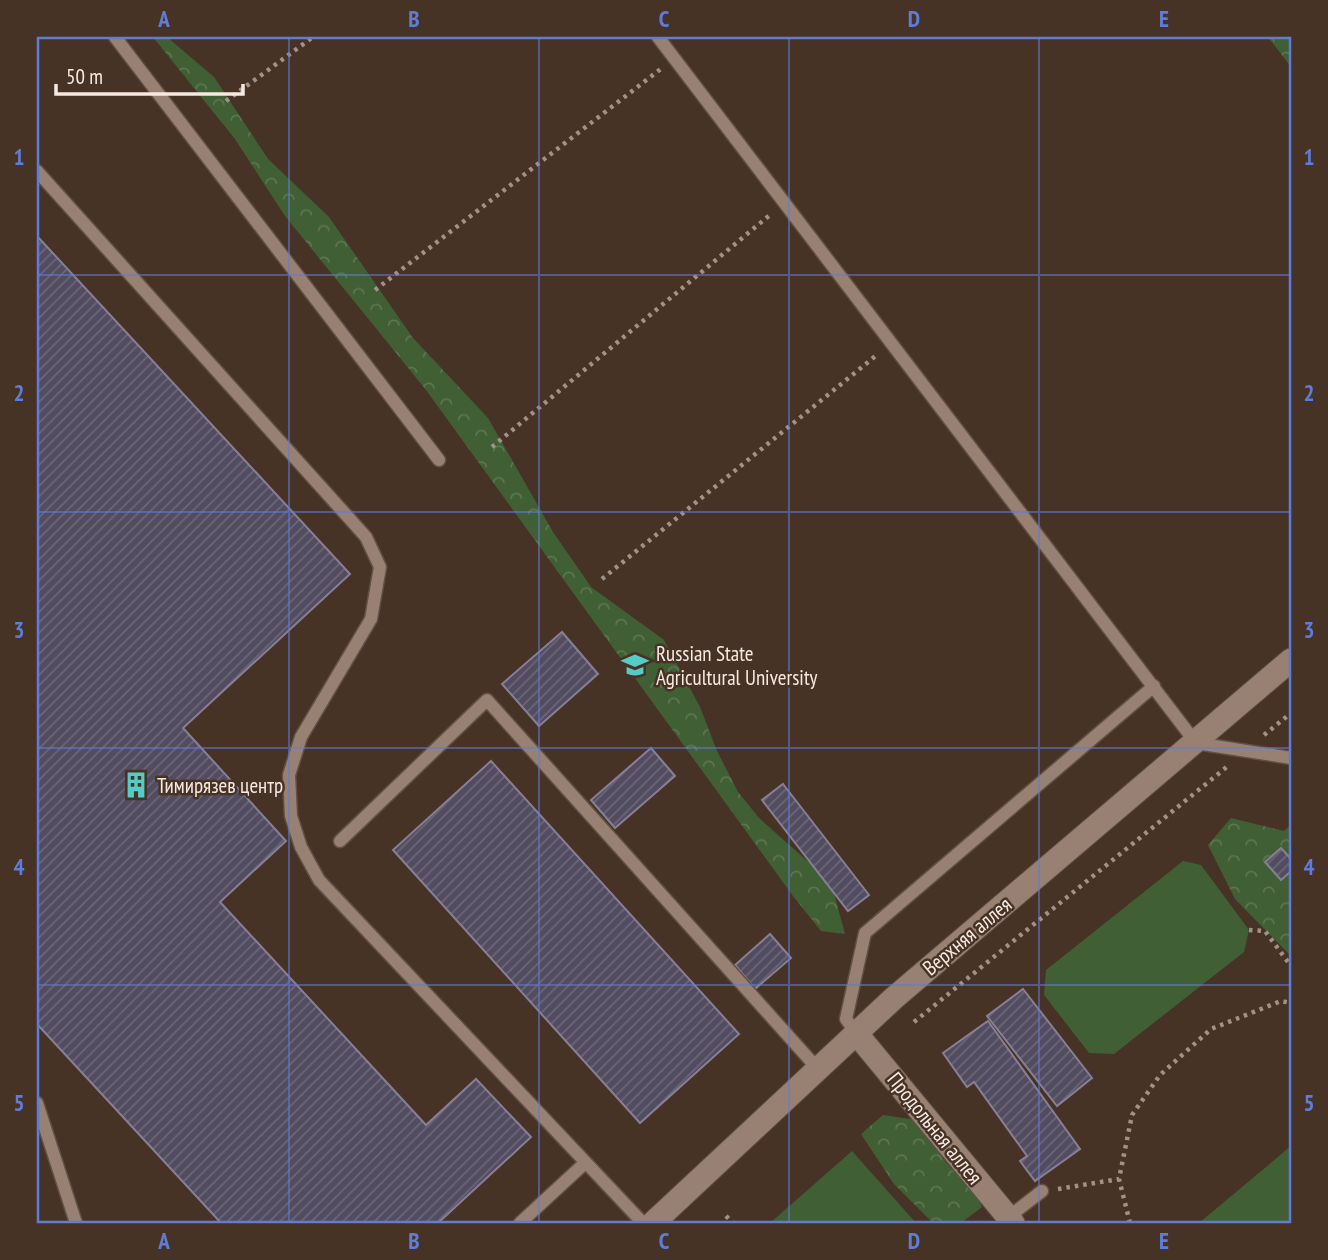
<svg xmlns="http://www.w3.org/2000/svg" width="1328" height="1260" font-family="'PT Sans Narrow',sans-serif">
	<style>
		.forest { fill: url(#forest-crowns) }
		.pitch { fill: #405f34 }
		.building { fill: url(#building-hatch); stroke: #867f96; stroke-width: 2 }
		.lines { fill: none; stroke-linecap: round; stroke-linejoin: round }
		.service-casing { stroke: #615045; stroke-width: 15 }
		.minor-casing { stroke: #615045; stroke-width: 25 }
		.path { stroke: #a29187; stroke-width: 4.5; stroke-dasharray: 3.5 5; stroke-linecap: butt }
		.service { stroke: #988172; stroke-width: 12 }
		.minor { stroke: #988172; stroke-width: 23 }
		.grid { fill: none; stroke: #5e7cdb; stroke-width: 2; stroke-opacity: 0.55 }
		.labels { text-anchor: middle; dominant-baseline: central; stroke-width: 5; stroke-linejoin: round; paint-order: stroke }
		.poi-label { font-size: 21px; fill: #f6e9e1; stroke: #473326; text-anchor: start }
		.street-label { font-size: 21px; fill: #f6e9e1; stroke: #473326 }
		.neatline { fill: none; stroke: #5e7cdb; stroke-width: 2.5 }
		.grid-label { font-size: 23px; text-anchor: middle; font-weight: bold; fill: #5e7cdb }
	</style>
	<defs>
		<pattern id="forest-crowns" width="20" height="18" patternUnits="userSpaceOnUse" patternTransform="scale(1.75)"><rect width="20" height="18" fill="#405f34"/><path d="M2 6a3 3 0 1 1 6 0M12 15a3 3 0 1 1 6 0" fill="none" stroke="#5c7651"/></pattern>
		<pattern id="building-hatch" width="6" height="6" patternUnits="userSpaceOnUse" patternTransform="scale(1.75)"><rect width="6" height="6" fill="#524c61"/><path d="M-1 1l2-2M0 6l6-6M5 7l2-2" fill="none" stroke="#6c6677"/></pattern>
	</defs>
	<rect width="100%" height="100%" fill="#473326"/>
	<g class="forest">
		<path d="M153,37H167L214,77L268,159L329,217L413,338L488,418L553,532L591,587L664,640L700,707L717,751L738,792L760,819L831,882L845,934L821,931L793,896L426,390L285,216L235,139Z"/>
		<path d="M1268,37H1291V67Z"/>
		<path d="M1231,818L1284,831L1291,825V956L1235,899L1208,845Z"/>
		<path d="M883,1115L917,1120L945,1161L978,1197L982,1207L961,1223H933L894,1184L861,1134Z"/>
	</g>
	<g class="pitch">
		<path d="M1183,861L1201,865L1249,930L1244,952L1114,1054L1089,1053L1044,995L1046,970Z"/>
		<path d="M1291,1146V1223H1199Z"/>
		<path d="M852,1151L916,1223H770Z"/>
	</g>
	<g class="building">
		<path d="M37,236L350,574L183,728L286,841L220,902L426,1125L476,1079L531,1137L438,1223H221L37,1024Z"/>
		<path d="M562,632L598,674L539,726L502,684Z"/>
		<path d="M651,748L675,776L615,828L591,800Z"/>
		<path d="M491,761L739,1034L640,1123L393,850Z"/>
		<path d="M783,784L869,895L848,911L762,800Z"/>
		<path d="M1281,848L1291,859V875L1289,873L1281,880L1265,862Z"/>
		<path d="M770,934L791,958L755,989L735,965Z"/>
		<path d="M1023,989L1092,1078L1057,1106L987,1016Z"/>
		<path d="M988,1021L1080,1149L1035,1181L1020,1161L1027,1156L974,1082L967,1087L943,1053Z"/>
	</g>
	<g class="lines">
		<g class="service-casing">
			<g id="service">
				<path d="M115,37L439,460"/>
				<path d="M658,37L1196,743L1291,758"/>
				<path d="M37,171L366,537L380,567L371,619L301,737L289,775L291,816L301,847L319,880L643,1223"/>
				<path d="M340,841L487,700L818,1069"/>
				<path d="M856,1033L846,1019L865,933L1154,686"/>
				<path d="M37,1103L76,1223"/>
				<path d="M1006,1219L1042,1191"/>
				<path d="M520,1223L585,1163"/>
			</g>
		</g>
		<g class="minor-casing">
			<g id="minor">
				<path d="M856,1033L1013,1223"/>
				<path d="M653,1223L894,998L1291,660"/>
			</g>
		</g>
		<g class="path">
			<path d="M226,101L313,37"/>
			<path d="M375,290L662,68"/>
			<path d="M492,447L771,214"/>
			<path d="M602,579L878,354"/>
			<path d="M1264,735L1291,713"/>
			<path d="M1249,930L1265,931L1291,966"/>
			<path d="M914,1022L1228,766"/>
			<path d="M1058,1189L1119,1179"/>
			<path d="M726,1216L733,1223"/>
			<path d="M1130,1223L1119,1179L1132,1115L1160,1075L1211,1029L1281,1001L1291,1003"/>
		</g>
		<use href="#service" class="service"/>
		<use href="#minor" class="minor"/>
	</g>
	<path class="grid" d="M289,37V1223M539,37V1223M789,37V1223M1039,37V1223M37,275H1291M37,512H1291M37,748H1291M37,985H1291"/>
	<defs>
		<g id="university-bare" transform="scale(2.1)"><path d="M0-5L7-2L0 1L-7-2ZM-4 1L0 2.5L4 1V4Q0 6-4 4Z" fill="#55cdc6" stroke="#473326" stroke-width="2.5" paint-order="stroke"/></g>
		<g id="building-bare" transform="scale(2.1)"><path d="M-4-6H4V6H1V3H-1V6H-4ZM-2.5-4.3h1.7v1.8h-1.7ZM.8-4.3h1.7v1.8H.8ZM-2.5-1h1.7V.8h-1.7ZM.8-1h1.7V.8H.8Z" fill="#55cdc6" stroke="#473326" stroke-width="2.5" paint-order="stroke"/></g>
	</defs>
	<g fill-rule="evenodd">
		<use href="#university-bare" x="635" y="665"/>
		<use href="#building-bare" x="136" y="785"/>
	</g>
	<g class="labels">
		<g class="poi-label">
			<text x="656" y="653">Russian State<tspan x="656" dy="24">Agricultural University</tspan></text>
			<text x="157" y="785">Тимирязев центр</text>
		</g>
		<g class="street-label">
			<text transform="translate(967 936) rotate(-40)">Верхняя аллея</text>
			<text transform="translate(935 1128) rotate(51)">Продольная аллея</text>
		</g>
	</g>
	<rect width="1328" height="1260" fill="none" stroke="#473326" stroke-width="77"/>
	<path d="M56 84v10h187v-10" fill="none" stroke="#f6e9e1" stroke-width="3.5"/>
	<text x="66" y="84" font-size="21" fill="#f6e9e1" stroke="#473326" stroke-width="5" paint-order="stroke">50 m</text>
	<rect x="38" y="38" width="1252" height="1184" class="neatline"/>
	<g class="grid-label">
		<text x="164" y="27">A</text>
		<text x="414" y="27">B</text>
		<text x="664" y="27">C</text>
		<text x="914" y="27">D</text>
		<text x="1164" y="27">E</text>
		<text x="19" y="165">1</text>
		<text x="1309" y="165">1</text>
		<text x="19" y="401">2</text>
		<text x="1309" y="401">2</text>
		<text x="19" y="638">3</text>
		<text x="1309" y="638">3</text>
		<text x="19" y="875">4</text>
		<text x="1309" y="875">4</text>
		<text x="19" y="1111">5</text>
		<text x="1309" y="1111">5</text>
		<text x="164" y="1249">A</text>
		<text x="414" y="1249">B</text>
		<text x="664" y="1249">C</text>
		<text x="914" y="1249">D</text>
		<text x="1164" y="1249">E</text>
	</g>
</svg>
